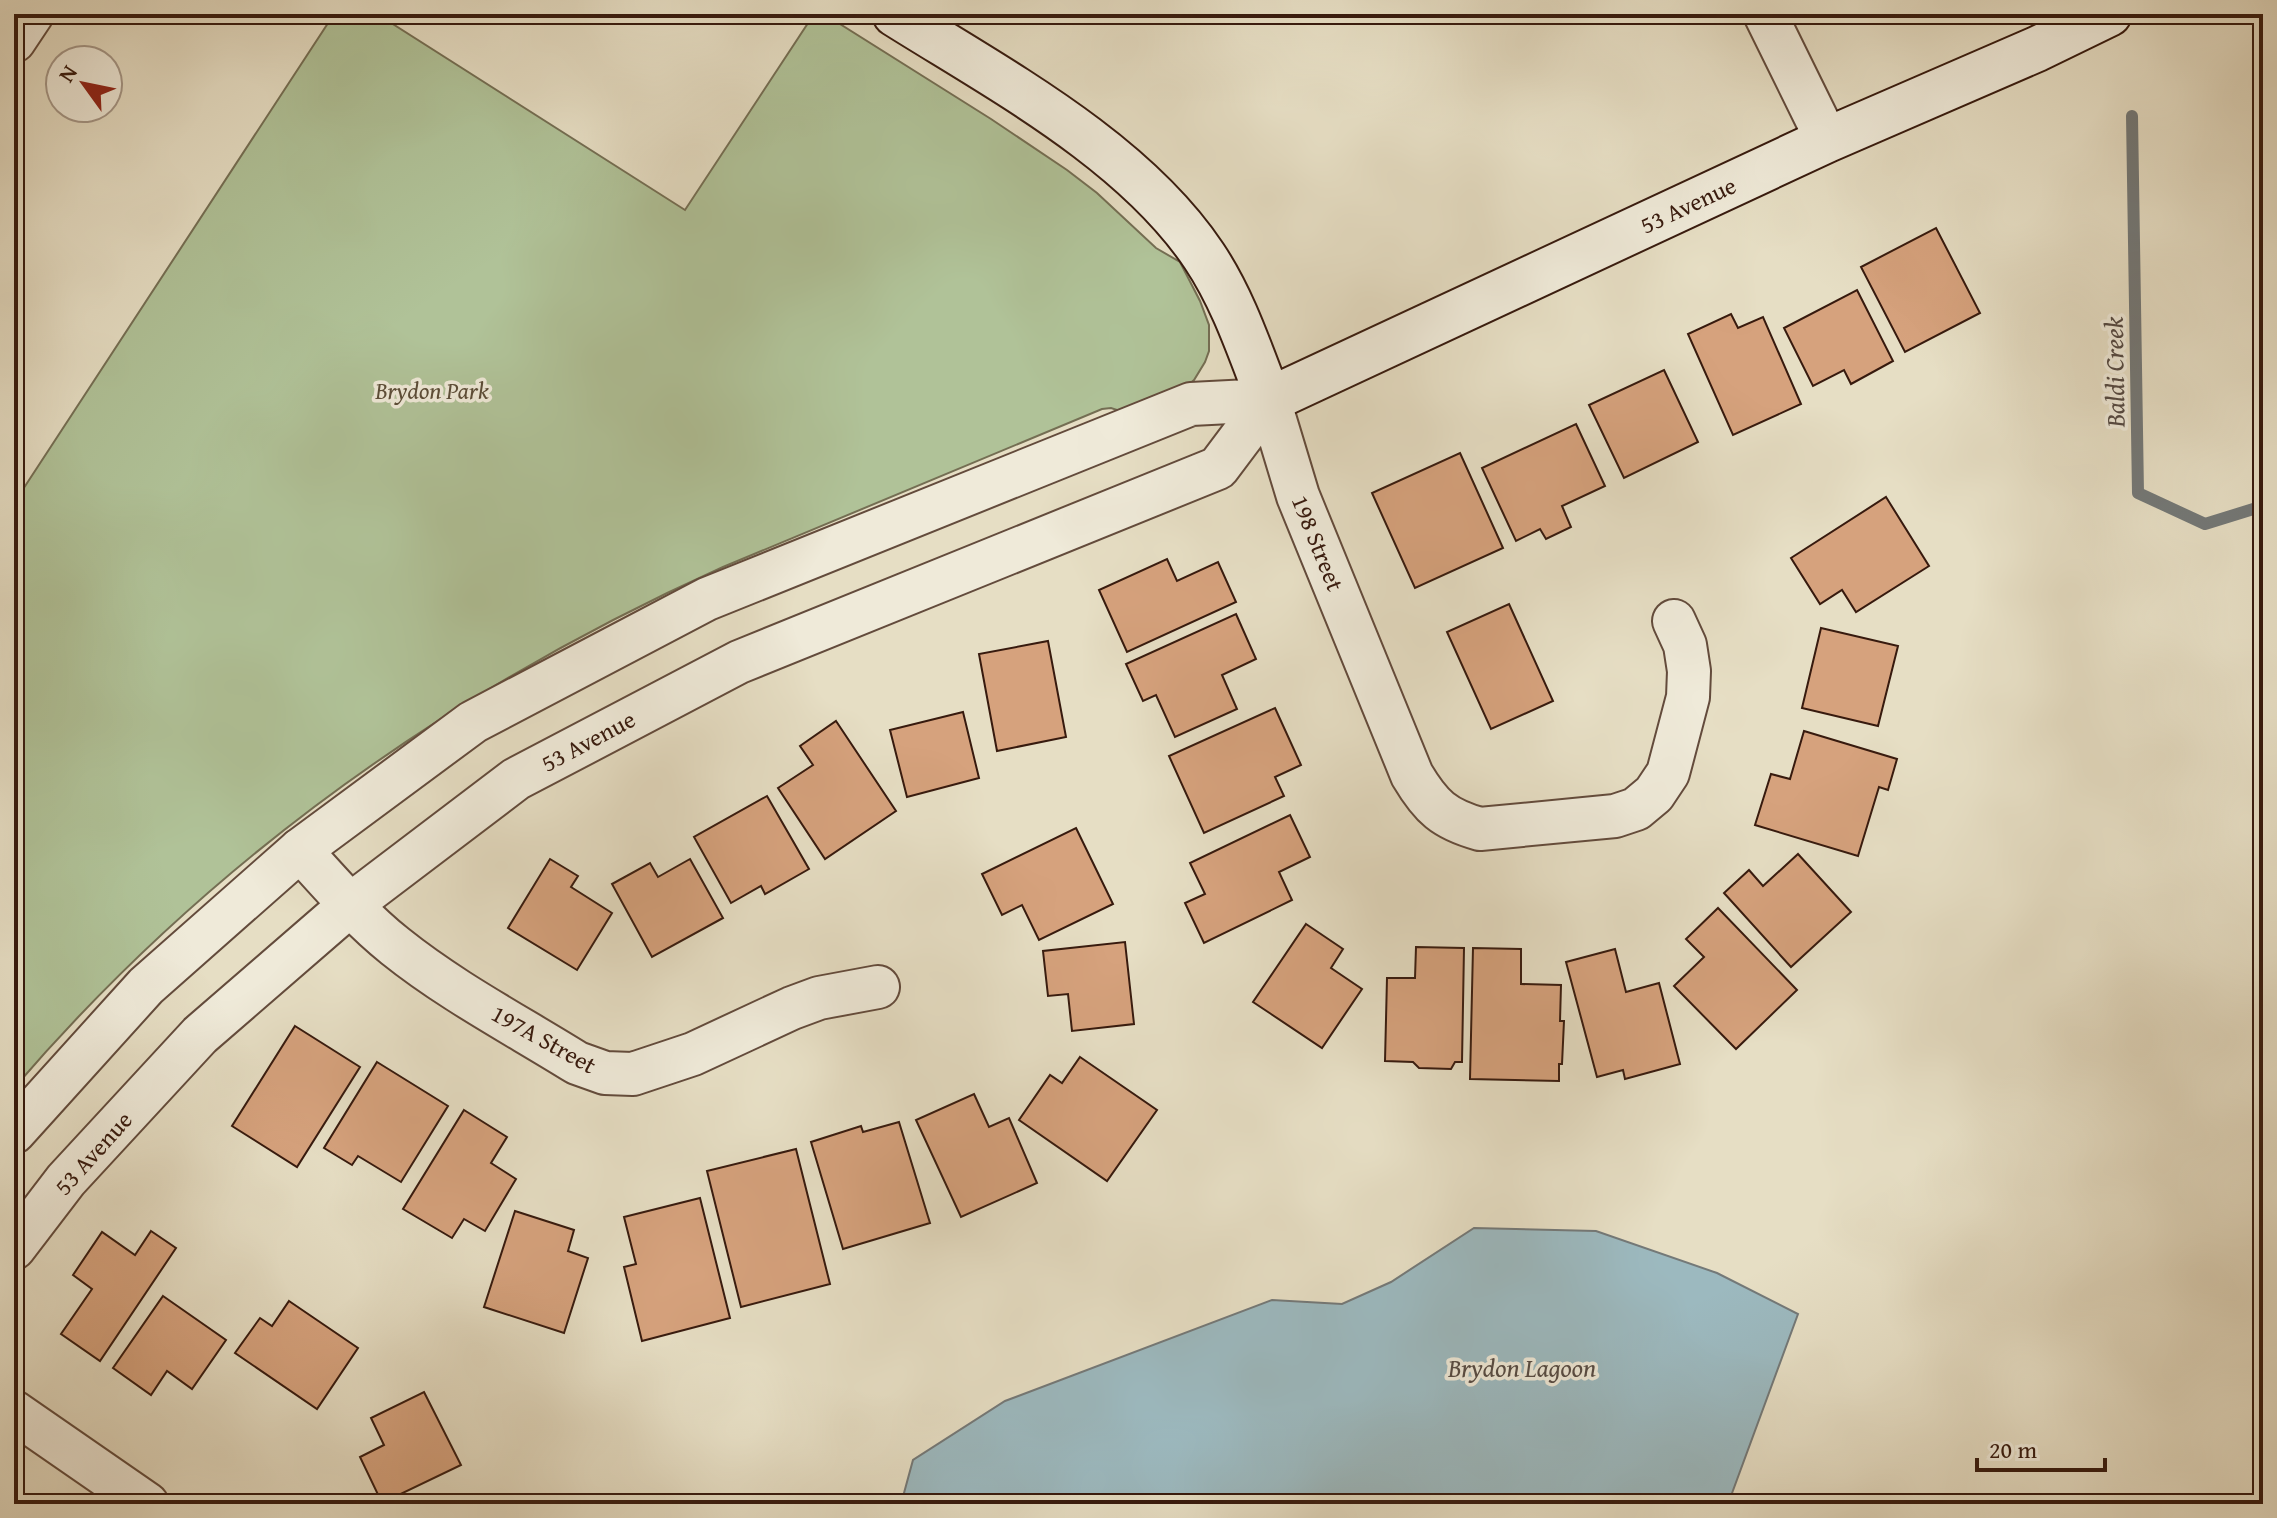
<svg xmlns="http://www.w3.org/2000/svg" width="2277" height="1518" font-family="'Gentium Book Plus',serif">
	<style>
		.green { fill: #b0c298; stroke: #746e53; stroke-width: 2 }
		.water { fill: #9cb9bf; stroke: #747978; stroke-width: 2 }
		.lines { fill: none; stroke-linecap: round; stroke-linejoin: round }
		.stream { stroke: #747978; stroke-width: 12 }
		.building { fill: #d6a27d; stroke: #371a0e; stroke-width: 2 }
		.street-casing { stroke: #634b3c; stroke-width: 46 }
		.secondary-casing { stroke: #371a0e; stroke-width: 48 }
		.street { stroke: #efead9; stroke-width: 42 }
		.secondary { stroke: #efead9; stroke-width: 44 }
		.labels { text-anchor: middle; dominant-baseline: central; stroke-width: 7; stroke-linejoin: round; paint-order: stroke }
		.street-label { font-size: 24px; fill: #371a0e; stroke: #efead9 }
		.park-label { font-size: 24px; font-style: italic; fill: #5b4c37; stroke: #efead9 }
		.water-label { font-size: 26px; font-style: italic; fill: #554a43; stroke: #efead9 }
	</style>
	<rect width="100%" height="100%" fill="#e6dec4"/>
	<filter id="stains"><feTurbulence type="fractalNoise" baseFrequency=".0025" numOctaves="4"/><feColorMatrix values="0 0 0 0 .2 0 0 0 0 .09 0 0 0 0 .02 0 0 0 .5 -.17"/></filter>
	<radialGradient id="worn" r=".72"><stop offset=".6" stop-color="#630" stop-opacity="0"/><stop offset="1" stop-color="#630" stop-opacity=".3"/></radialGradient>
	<path class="green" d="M334,14H377L685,210L814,14H824L991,119L1067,170L1097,193L1156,248L1180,262L1200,301L1209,325V351L1205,362L1194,380L1184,389L1126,413L1111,408L1102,409L723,567C450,690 209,861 14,1088V503Z"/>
	<path class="water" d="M1474,1228L1596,1231L1717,1273L1798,1314L1728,1504H901L913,1460L1005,1401L1272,1300L1342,1304L1391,1282Z"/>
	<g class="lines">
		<path class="stream" d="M2132,116L2138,493L2205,524L2263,506"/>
	</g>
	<g class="building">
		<path d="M1936,228L1980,313L1905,352L1861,267Z"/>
		<path d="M1857,290L1893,361L1851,384L1844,370L1813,386L1784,328Z"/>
		<path d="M1731,314L1738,328L1763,317L1801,404L1733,435L1688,334Z"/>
		<path d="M1664,370L1698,442L1624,478L1589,405Z"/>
		<path d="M1576,424L1605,486L1562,506L1571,527L1546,539L1540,529L1516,541L1482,468Z"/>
		<path d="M1460,453L1503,548L1415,588L1372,493Z"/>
		<path d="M1886,497L1929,566L1856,612L1842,590L1820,604L1791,558Z"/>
		<path d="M1167,559L1177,581L1218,562L1236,602L1127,652L1099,590Z"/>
		<path d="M1509,604L1553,701L1491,729L1447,632Z"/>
		<path d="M1236,614L1256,659L1222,675L1237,709L1175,737L1156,695L1143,701L1126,664Z"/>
		<path d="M1821,628L1898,646L1878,726L1802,708Z"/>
		<path d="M1048,641L1066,737L997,751L979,654Z"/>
		<path d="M1275,708L1301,765L1275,777L1284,796L1204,833L1169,756Z"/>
		<path d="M963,712L979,778L907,797L890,730Z"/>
		<path d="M836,721L896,811L825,859L778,788L813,765L800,746Z"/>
		<path d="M1804,731L1897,759L1888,790L1879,787L1858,856L1755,825L1771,774L1790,779Z"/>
		<path d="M767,796L809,869L765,894L761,886L731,903L694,837Z"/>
		<path d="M1290,815L1310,857L1279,872L1292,900L1204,943L1185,903L1205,894L1190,863Z"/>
		<path d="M1076,828L1113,904L1039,940L1022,905L1002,915L982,874Z"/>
		<path d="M1798,854L1851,912L1791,967L1724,893L1749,870L1763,886Z"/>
		<path d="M550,859L578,876L571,887L612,913L577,970L508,928Z"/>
		<path d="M690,859L723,918L652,957L612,884L650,863L658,877Z"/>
		<path d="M1718,908L1797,990L1736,1049L1674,986L1704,957L1686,939Z"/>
		<path d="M1306,924L1343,949L1331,968L1362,989L1322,1048L1253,1002Z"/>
		<path d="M1125,942L1134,1024L1072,1031L1068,994L1048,996L1043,951Z"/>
		<path d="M1416,947L1464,948L1462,1062H1455L1451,1069L1419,1068L1413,1062L1385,1061L1387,978H1415Z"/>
		<path d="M1473,948L1521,949V984L1561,985L1560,1021H1564L1562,1064H1559V1081L1470,1079Z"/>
		<path d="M1615,949L1626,992L1659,983L1680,1064L1625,1079L1623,1070L1597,1077L1566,962Z"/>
		<path d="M295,1026L360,1067L297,1167L232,1126Z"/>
		<path d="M1080,1057L1157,1110L1107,1181L1019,1120L1050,1075L1062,1083Z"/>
		<path d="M377,1062L448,1106L401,1182L358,1156L352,1165L324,1148Z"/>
		<path d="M974,1094L989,1127L1009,1118L1037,1183L961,1217L916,1120Z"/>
		<path d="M464,1110L507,1137L491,1163L516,1179L485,1231L464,1219L452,1238L403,1209Z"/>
		<path d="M899,1122L930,1223L843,1249L811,1142L861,1126L863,1132Z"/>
		<path d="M796,1149L830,1284L741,1307L707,1171Z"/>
		<path d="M700,1198L730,1318L642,1341L624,1267L636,1264L624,1217Z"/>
		<path d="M515,1211L574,1230L568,1251L588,1258L564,1333L484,1307Z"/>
		<path d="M151,1231L176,1248L100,1361L61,1334L92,1289L73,1275L102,1232L135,1255Z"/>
		<path d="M163,1296L226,1340L192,1389L167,1371L151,1395L113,1368Z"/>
		<path d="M289,1301L358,1348L317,1409L235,1353L260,1318L272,1326Z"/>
		<path d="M424,1392L461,1465L382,1503L360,1457L384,1445L371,1418Z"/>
	</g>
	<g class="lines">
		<g class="street-casing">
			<g id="street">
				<path d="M1765,14L1827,140"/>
				<path d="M14,41L32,14"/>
				<path d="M1269,400L1298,496L1412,775C1431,807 1444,819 1480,829L1615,816L1636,809L1654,794L1668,773L1688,697L1689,671L1685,645L1674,621"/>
				<path d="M300,850C330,883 360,918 395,946C451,991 516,1025 577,1063L605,1073L633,1074L693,1054L792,1008L819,998L878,987"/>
				<path d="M14,1132L146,986L300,850L473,722L707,599L1191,404L1269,400"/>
				<path d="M14,1248L66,1180L200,1035L350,905L516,779L739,662L1218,468L1269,400"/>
				<path d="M14,1412L147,1504"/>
			</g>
		</g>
		<g class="secondary-casing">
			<path id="secondary" d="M895,14C1000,80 1134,151 1204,256C1233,299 1250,351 1269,400L1827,140L2037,49L2109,14"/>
		</g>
		<use href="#street" class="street"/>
		<use href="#secondary" class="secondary"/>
	</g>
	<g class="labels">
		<g class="street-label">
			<text transform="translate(1688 205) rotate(-25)">53 Avenue</text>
			<text transform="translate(1318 543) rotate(68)">198 Street</text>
			<text transform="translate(588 741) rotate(-28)">53 Avenue</text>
			<text transform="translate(544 1039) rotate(29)">197A Street</text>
			<text transform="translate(93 1153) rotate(-48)">53 Avenue</text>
		</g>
		<g class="park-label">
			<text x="432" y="390">Brydon Park</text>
		</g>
		<g class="water-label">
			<text transform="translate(2114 372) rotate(-91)">Baldi Creek</text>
			<text x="1522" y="1367">Brydon Lagoon</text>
		</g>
	</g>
	<rect width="2277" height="1518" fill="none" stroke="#e6dec4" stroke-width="48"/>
	<rect x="16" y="16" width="2245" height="1486" fill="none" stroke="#371a0e" stroke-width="4"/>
	<rect x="24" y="24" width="2229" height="1470" fill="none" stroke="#371a0e" stroke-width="2"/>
	<g transform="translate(84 84) rotate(303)"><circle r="38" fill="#efead9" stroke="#a59788" stroke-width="2"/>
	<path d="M0-6L14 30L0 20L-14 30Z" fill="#8f2418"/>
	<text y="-12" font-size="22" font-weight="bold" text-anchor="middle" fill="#371a0e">N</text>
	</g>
	<path d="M1977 1458v12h128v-12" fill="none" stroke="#371a0e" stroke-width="4"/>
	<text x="1989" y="1458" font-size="24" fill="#371a0e" stroke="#efead9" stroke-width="6" paint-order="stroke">20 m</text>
	<rect width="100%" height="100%" filter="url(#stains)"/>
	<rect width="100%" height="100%" fill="url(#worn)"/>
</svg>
